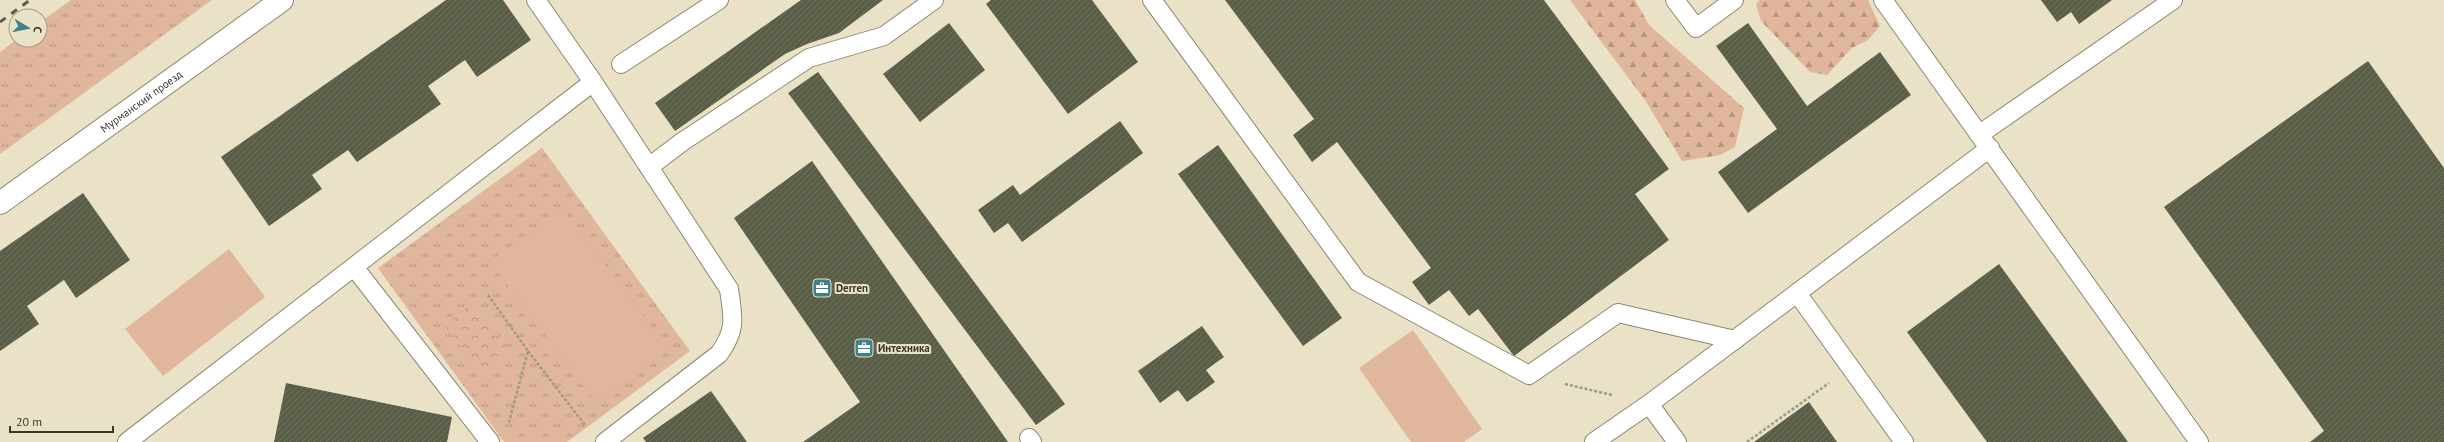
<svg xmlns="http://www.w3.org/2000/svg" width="2444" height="442" font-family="'PT Sans',sans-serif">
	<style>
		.grass { fill: url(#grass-tufts) }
		.forest { fill: url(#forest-firs) }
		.park { fill: url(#park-crowns) }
		.pitch { fill: #e0b69d }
		.building { fill: url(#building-hatch) }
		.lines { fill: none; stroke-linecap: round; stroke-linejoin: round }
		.service-casing { stroke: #8e876f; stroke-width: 20 }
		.tertiary-casing { stroke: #8e876f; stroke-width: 24 }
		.path { stroke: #9f9a86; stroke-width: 2.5; stroke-dasharray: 3 2; stroke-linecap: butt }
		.service { stroke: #fff; stroke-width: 18 }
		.tertiary { stroke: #fff; stroke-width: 22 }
		.rail { stroke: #5e5a4c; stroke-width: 3; stroke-dasharray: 7 7; stroke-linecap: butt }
		.labels { text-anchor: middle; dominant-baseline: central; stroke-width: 4; stroke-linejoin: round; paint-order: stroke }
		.street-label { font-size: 11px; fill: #39362c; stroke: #e9e2c7 }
		.poi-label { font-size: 11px; font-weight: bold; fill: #39362c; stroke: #e9e2c7; text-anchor: start }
	</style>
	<defs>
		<pattern id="grass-tufts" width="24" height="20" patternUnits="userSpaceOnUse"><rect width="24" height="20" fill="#e0b69d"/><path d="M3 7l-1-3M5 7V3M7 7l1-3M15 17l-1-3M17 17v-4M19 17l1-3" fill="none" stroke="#b79580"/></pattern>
		<pattern id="forest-firs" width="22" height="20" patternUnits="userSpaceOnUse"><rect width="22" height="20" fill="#e0b69d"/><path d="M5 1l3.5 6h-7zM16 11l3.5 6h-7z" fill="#b79580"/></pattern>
		<pattern id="park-crowns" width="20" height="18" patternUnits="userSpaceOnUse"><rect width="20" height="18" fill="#e0b69d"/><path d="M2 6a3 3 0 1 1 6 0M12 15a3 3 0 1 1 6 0" fill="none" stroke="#b79580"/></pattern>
		<pattern id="building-hatch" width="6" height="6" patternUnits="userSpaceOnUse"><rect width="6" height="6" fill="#5a5e47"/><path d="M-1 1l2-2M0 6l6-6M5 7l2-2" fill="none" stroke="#6f725f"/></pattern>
	</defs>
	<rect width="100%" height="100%" fill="#e9e2c7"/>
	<g class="grass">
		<path d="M71,0H212L0,154V52L16,40H40V22Z"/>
		<path d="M542,148L690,351L567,442H504L378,268Z"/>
	</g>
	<g class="forest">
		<path d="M1570,0H1635L1649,25L1744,108L1735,147L1720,155L1682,161L1645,100Z"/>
		<path d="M1760,0H1868L1880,26L1868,40L1852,48L1827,75L1810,72L1761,21L1756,4Z"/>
	</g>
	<path class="park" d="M472,303L513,354L486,376L445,326Z"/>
	<g class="pitch">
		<path d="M562,208L669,350L598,405L490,262Z"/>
		<path d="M229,249L265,297L163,376L125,329Z"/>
		<path d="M1413,330L1482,429L1464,442H1411L1359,368Z"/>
	</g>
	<g class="building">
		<path d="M446,0H503L531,40L477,77L465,60L428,86L441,104L357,162L348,150L312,175L322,189L269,226L221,157Z"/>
		<path d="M801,0H883L839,33L807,44L785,54L675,131L655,103Z"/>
		<path d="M991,0H1092L1138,62L1068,114L986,4Z"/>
		<path d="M1225,0H1544L1669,169L1635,194L1669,240L1514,356L1478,309L1469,316L1449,290L1429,305L1412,282L1431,268L1337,142L1312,162L1293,135L1314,119Z"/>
		<path d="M2041,0H2112L2079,24L2071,12L2057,22Z"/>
		<path d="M949,23L985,70L920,122L883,74Z"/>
		<path d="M1748,23L1807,106L1880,52L1911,95L1748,213L1718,172L1777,129L1716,46Z"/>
		<path d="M2368,61L2444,168V442H2310L2324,431L2164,207Z"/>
		<path d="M818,72L1065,404L1036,425L788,93Z"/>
		<path d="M1120,121L1143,153L1022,242L1008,223L994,233L978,210L1013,185L1020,195Z"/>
		<path d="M1218,145L1342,318L1303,346L1178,174Z"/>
		<path d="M812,161L1008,442H803L860,402L734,218Z"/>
		<path d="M83,193L130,260L76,298L64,280L27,306L39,324L0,351V251Z"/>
		<path d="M1999,264L2128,442H1987L1907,332Z"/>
		<path d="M1202,326L1224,357L1206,370L1215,382L1187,402L1178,390L1160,403L1138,371Z"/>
		<path d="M286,383L452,417L447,442H274Z"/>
		<path d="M711,391L747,442H646L643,438Z"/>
		<path d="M1809,402L1837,442H1754Z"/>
	</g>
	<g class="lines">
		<g class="service-casing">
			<g id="service">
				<path d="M536,0L593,82L729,289C733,318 737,329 719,354L605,442"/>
				<path d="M1152,0L1358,282L1529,375L1618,313L1735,340"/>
				<path d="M1675,0L1696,28L1734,0"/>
				<path d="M1883,0L2199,442"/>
				<path d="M621,64L719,0"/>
				<path d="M1980,134L2173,0"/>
				<path d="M649,167L682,142L809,58L884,36L934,0"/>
				<path d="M354,267L490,442"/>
				<path d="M1797,293L1904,442"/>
				<path d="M1029,438L1032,442"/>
				<path d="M127,442L593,82"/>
				<path d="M1594,442L1649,404"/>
				<path d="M1677,442L1649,404L1990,148"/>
			</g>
		</g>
		<g class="tertiary-casing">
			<g id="tertiary">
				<path id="s1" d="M0,203L282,0"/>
			</g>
		</g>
		<g class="path">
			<path d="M488,295L528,351L509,422"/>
			<path d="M528,351L585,425"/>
			<path d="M1565,384L1612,395"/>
			<path d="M1747,442L1829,383"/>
		</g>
		<use href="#service" class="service"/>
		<use href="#tertiary" class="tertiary"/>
		<path class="rail" d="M0,22L30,0"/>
	</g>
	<defs>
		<g id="office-square" transform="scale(1)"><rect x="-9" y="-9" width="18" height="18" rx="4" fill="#3c8489" stroke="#e9e2c7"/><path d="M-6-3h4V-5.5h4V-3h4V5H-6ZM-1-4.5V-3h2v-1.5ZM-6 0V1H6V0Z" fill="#fff"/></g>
	</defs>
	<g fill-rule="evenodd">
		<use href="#office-square" x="822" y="288"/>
		<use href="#office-square" x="864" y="348"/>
	</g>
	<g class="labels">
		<g class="street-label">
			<text stroke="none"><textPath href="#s1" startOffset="174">Мурманский проезд</textPath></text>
		</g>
		<g class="poi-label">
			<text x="836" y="288">Derren</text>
			<text x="878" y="348">Интехника</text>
		</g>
	</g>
	<g transform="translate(28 28) rotate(100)"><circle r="19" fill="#e9e2c7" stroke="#a39d89"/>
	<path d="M0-3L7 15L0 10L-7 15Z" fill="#3c8489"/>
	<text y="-6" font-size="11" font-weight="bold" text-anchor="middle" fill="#39362c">С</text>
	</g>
	<path d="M10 426v6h103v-6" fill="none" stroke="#39362c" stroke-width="2"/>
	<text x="16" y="426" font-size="12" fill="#39362c" stroke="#e9e2c7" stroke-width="3" paint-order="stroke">20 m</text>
</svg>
